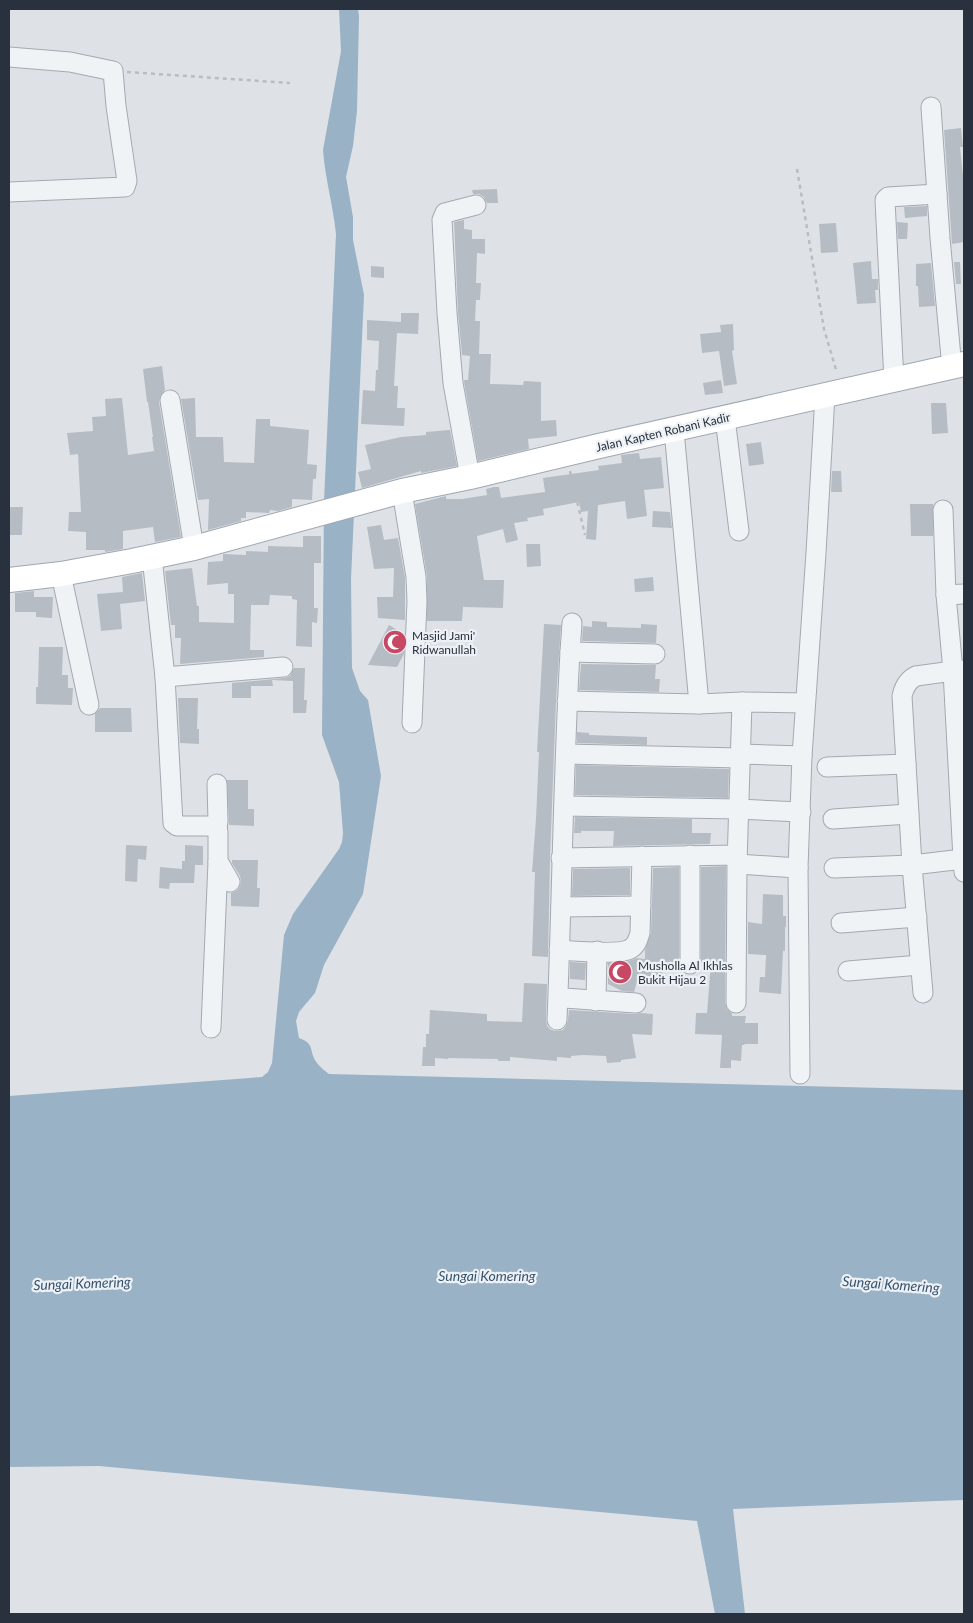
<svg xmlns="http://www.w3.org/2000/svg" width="973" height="1623" font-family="Lato,sans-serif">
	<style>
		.water { fill: #9ab2c5 }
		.building { fill: #b6bcc3 }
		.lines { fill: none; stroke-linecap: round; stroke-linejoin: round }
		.minor-casing { stroke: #a4a9b1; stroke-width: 21 }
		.major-casing { stroke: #9ea7b2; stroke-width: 26 }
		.path { stroke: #b8bdc1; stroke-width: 2.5; stroke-dasharray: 4 4; stroke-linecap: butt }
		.minor { stroke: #f0f3f5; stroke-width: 19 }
		.major { stroke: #fff; stroke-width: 24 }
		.labels { text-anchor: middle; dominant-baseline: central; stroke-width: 4.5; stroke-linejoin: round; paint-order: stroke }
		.street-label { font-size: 12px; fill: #28313d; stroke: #edf1f5 }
		.poi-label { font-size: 12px; fill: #28313d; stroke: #edf1f5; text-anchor: start }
		.water-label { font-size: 14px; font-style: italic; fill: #34526e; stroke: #edf1f5 }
	</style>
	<rect width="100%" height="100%" fill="#dee2e7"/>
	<path class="water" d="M339,9H358L359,16L357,111L353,146L346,177L353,217V240L364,295L351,579L352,668L360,691L368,700L381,776L363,894L324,965L315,993L299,1012L296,1021L299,1038C316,1044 308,1051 317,1063C320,1067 325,1071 329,1074L964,1090V1500L733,1509L745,1614H715L697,1521L99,1466L9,1467V1096L262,1077L268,1072L272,1063L284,935L293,914L339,849L342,842L343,833L339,782L322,735L324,501L336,234C333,205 325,178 323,150L341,51Z"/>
	<g class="building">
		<path d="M961,128L963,147H960L963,176L964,175V242L952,244L944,130Z"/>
		<path d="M497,189L498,203H487L484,197L479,194H473L472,190Z"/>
		<path d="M927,206V216L905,218L904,207Z"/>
		<path d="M464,220V229L472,230V239H485V254L477,253L476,283H481L480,300H476L475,321H480L479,354H491L490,384L523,385L524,381L541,382V421L556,420L557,436L528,439L529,449L478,461L464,382V380H468L470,356L462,355L458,312L454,222Z"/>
		<path d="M897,222L908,223L907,239H898Z"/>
		<path d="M836,223L838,252L821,253L819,224Z"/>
		<path d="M871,261L872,279H878V290H875L876,303L857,304L853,263Z"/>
		<path d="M954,262H960L961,284H956Z"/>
		<path d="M931,263L935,306L919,307L918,286H916V264Z"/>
		<path d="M371,266L384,267V278L371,277Z"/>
		<path d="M401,313H419L418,334L397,333L394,386H398L397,408H405L404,426L361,424L363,390L375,391L376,370H378L379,341L367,340V320L401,322Z"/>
		<path d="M733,324L734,350L732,351L737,384L724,386L719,351L702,353L700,334L721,332L720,325Z"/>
		<path d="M162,366L165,390L160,396L159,402L181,537L155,542L153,527L123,531V549L105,552V550H86V532L68,531L69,512H81L78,454L70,455L67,433L93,431L92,417L106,416L105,399L122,398L128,455L154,451L152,437H153L148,402H147L143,369Z"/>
		<path d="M721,380L723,393L705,395L703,383Z"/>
		<path d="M195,398L196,437H223L224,462L254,463L256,419H270V426L309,430L307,464L317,465L316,479H313L312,500L292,499V507L278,511L270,510L269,513L246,512V518H241V521L208,530L209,499L198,500L181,399Z"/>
		<path d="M931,403H946L948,433L932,434Z"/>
		<path d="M449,430H450L457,466L421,473V471L362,488L358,472L371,469L365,445L401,437L426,435V432Z"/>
		<path d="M761,442L764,464L749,466L746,444Z"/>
		<path d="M639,453L640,459L661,457L664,488L644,490L647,516L627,519L625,501L598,505L596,540L586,539L588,511L581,512L579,502L543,509L544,515L527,518L528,521L514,523L518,540L506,543L503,529L477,536L484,580H504L503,608L463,607L462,621H427V576L415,504L446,496V499H462L487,495L486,489L494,487H499L501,498L545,492L543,478L599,470L598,466L622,463L621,455Z"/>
		<path d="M832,471H841L842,492H831Z"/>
		<path d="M910,504H933V536H911Z"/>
		<path d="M9,507H23L22,535H9Z"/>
		<path d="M653,511L670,512L672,528L652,527Z"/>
		<path d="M381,525L384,540L398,538L405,578V620L378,618L377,597H393L394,568L374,569L367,527Z"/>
		<path d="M303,536H321V563H314V608H318L317,623L312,622V647L296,646L297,600L292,599V596L270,595L269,605H251L250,650H264V657L180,664L181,638H175V625H171L165,571L192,568L197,606H199V622L234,623V594H228V583L207,585L208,562L223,561V554L246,555V551L268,552V546L303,547Z"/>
		<path d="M526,544H540L541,566L527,567Z"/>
		<path d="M142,573L145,601L120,604L122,629L101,631L97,594L123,592L122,577Z"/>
		<path d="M653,577L654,591L635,592L634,579Z"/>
		<path d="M34,591V597H53L52,618L36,617V612H15V593Z"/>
		<path d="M592,621L607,622V627L641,628V624L657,625L656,643L582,641L583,626L592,627Z"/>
		<path d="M544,624L561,625L556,700L550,858L548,957L532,956L535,872H532L536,819L539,752H537Z"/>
		<path d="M389,625L404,634V654L397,667L368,665Z"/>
		<path d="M39,647H63L62,675H68V688H73L72,705L36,704V687H38Z"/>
		<path d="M581,664L656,665L655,679H660L659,692L579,690Z"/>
		<path d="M294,668H305L304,700H307L306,713H293V681L272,680L273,686H251V698H232V683L284,678L290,676Z"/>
		<path d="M178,698H198L197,729H199V744L180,743Z"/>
		<path d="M100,708H131L132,732H95V714Z"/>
		<path d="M577,732L589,733V735L647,737V745L577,743Z"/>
		<path d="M576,765L729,769L728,798L575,795Z"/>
		<path d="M227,780H248V809H254V826L229,825Z"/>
		<path d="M575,817L692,819V833H711L710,844L613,846L614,831H581V833H574Z"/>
		<path d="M126,845L147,846L146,860L138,859L137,882L125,881Z"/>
		<path d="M185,845L203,846V865H195L194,883H170L169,889L159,888L160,867L182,869V861H185Z"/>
		<path d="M232,860H258L257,888H260L259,907L231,906V893L236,891L239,888L241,883L240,876L232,863Z"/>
		<path d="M726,866L725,1003L727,1009L732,1013V1016H746L745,1023H758V1044H745L744,1045H742L741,1061L731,1060V1068H720L722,1035L695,1034L696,1013H707L711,963H701V867Z"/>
		<path d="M679,867V966L663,965L662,980L638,978L634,992L622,991L608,984V963L626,962L637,958L645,959V950L651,933L653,868Z"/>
		<path d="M630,868V895L572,896L573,869Z"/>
		<path d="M763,894L783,895V916H786V927H785V951H783L781,994L759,992L760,977H765L766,955L748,954V922L762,924Z"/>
		<path d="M570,962L586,963L585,980L570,979Z"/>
		<path d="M524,983L547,984L546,1020L547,1026L551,1030L557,1031L563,1030L566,1026L568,1020L569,1010L635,1014L641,1013L653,1014L652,1035L632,1034L636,1058L621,1060V1062L607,1063L606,1056L583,1055L571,1056V1058L557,1057V1061L510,1057V1061H498V1059L448,1058V1059L435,1058V1066H422L423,1047H426V1034H429L430,1010L487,1014V1021L522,1022Z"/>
	</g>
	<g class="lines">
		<g class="minor-casing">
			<g id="minor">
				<path d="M9,57L70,62L113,71L116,106L127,181L125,187L9,192"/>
				<path d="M931,107L940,238L952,368"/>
				<path d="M894,381L885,200L888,197L937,194"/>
				<path d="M170,400L194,548"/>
				<path d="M725,418L739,531"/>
				<path d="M674,430L699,704"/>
				<path d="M470,477L453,383L447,313L442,220L445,213L476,205"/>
				<path d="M402,491L416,577L417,601L412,723"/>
				<path d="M943,510L946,595L953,671L964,670"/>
				<path d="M152,557L165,677L173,823L177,826H211L217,828L218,832V861L230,882"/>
				<path d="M61,574L89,705"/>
				<path d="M946,595L964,594"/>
				<path d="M570,652L572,623"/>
				<path d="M165,677L283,667"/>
				<path d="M567,701L699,704L742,702L805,703"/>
				<path d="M566,754L740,758"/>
				<path d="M740,754L802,756"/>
				<path d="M827,767L906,764"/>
				<path d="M564,806L738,809L801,812"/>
				<path d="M833,819L909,814"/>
				<path d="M217,828L218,821L217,784"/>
				<path d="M561,858L737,855"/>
				<path d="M964,859H963L912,865L902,696C904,687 908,680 916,676L953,671L963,859L964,872"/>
				<path d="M737,864L798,868"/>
				<path d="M834,868L912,865L923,993"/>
				<path d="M561,907L641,906"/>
				<path d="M841,923L917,917"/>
				<path d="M559,950C573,951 620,955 630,949C636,946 638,940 640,933L642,856"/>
				<path d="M690,964V855"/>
				<path d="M848,971L920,965"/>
				<path d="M564,998L636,1003"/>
				<path d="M596,1001L597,951"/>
				<path d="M736,1003L737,864L742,702"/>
				<path d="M557,1020C562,897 563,775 570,652L655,654"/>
				<path d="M211,1028L218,862"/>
				<path d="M800,1074L798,868L802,756L816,553L825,395"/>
			</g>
		</g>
		<g class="major-casing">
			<path id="major" d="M9,580L61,574L132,561L194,548L402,491L470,477L599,446L964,364"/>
		</g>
		<g class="path">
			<path d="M127,72L290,83"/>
			<path d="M797,169L824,329L837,373"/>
			<path d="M570,471L585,535"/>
		</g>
		<use href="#minor" class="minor"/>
		<use href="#major" class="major"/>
	</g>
	<defs>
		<g id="mosque-disc" transform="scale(1.25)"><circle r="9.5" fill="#c74864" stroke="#edf1f5"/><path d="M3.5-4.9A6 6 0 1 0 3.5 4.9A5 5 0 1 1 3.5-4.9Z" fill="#fff"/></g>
	</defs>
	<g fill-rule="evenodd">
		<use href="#mosque-disc" x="395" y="642"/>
		<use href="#mosque-disc" x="620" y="972"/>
	</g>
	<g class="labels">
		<g class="street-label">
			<text transform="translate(663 432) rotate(-13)">Jalan Kapten Robani Kadir</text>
		</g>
		<g class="poi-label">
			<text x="412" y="635">Masjid Jami'<tspan x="412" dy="14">Ridwanullah</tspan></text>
			<text x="638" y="965">Musholla Al Ikhlas<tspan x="638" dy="14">Bukit Hijau 2</tspan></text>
		</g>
		<g class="water-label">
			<text x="487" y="1275">Sungai Komering</text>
			<text transform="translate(82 1283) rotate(-2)">Sungai Komering</text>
			<text transform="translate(891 1284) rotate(4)">Sungai Komering</text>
		</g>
	</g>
	<rect width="973" height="1623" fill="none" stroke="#28313d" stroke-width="20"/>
</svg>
